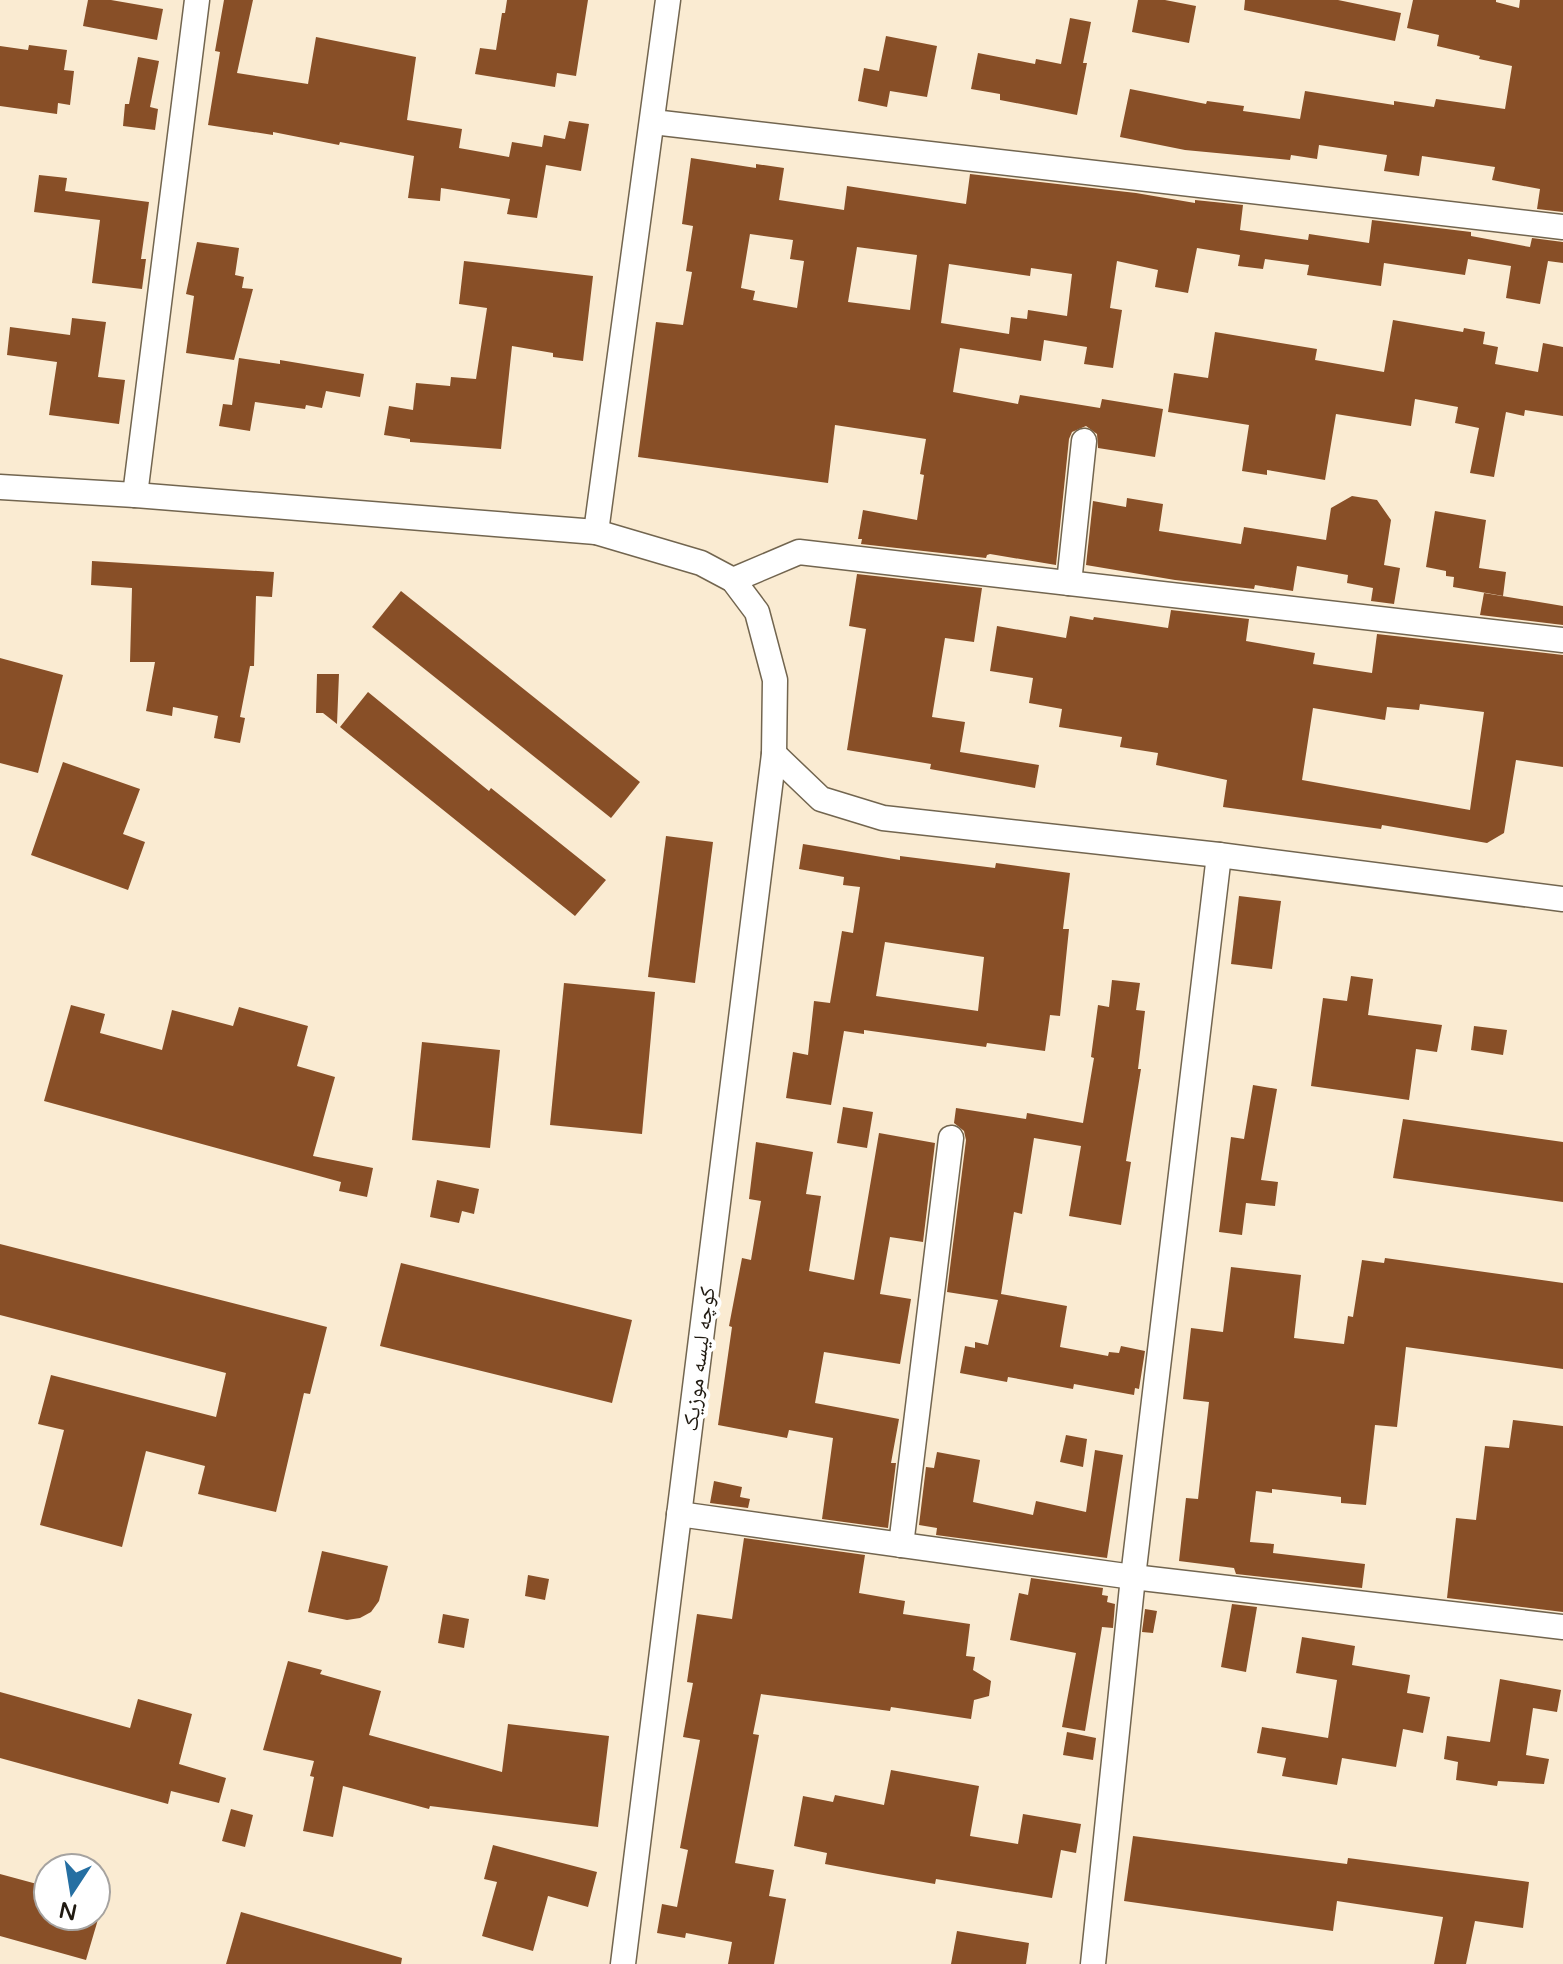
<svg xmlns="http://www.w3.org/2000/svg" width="1563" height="1964" font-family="'Varela Round','Noto Naskh Arabic',sans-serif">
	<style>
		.building { fill: #884f27; fill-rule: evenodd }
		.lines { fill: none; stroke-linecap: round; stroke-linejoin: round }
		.street-casing { stroke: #72654f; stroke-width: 27 }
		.street { stroke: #fff; stroke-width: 24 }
		.labels { text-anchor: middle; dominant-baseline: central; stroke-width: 8; stroke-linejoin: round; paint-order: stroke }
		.street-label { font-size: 22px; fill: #201a11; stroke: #fff }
	</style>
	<rect width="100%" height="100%" fill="#faebd2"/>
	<g class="building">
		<path d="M88,0H111L163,9L157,40L83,26Z"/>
		<path d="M224,0H253L237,73L308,84L316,37L416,57L407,120L462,129L459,148L509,157L512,142L542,147L544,135L565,139L569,121L589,124L581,171L546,165L537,218L507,214L510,199L441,188L440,201L408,198L414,156L340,142L339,145L273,132V135L208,125L220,52L215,51Z"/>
		<path d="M507,0H588L576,76L557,73L555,87L475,74L480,48L496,50L502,13H505Z"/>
		<path d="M1138,0H1165L1196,6L1189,43L1132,32Z"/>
		<path d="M1245,0H1338L1401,13L1395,41L1244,10Z"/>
		<path d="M1413,0H1496V2L1519,8L1520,0H1563V212L1537,209L1540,189L1492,180L1495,167L1422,156L1419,176L1384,171L1387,155L1319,145L1317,159L1291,155L1290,160L1185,150L1120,137L1130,89L1206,104L1207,101L1244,106L1243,111L1300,119L1305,91L1394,105V101L1434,107L1436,99L1505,109L1512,66L1479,59L1480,56L1437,46L1439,35L1407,28Z"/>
		<path d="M1070,18L1091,22L1083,63H1087L1077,115L1000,100V94L971,89L978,53L1035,64L1036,59L1061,64Z"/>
		<path d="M886,36L937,46L927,97L890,91L887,107L858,101L864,68L879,71Z"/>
		<path d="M29,45L67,50L64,70L74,71L70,105L58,103L57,114L0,106V46L28,50Z"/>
		<path d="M138,57L159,61L150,107L158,109L155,130L123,126L125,104H129Z"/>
		<path d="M691,158L756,168V164L784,168L779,200L844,210L847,186L966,204L970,174L1136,193L1195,203V200L1243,205L1240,230L1308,240L1309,234L1369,243L1372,220L1471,232V236L1530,247L1532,238L1563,242V263L1548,261L1540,304L1506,298L1511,266L1468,259L1465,275L1384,263L1381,286L1307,275L1309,265L1265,259L1263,269L1238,266L1240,255L1197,248L1188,293L1155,287L1158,270L1117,261L1110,308L1122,310L1113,368L1084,364L1087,347L1044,340L1041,361L960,348L953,392L1018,404L1020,395L1100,408L1102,399L1163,409L1155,457L1098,448L1097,434L1086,426L1072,432L1069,439L1056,565L990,554L987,555L986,558L861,544L862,539H858L863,510L917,520L924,475L920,474L926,439L835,425L828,483L638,457L656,322L683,325L692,272L686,271L693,226L682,224ZM750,234L793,240L790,259L804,261L797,308L753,300L755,291L741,288ZM857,247L917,255L910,310L848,302ZM949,264L1030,276L1031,268L1072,274L1067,316L1028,310L1027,319L1011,317L1009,334L941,323Z"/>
		<path d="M39,175L67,178L65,191L149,202L141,259H146L142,289L92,283L100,220L34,212Z"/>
		<path d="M197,242L239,248L235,275L244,277L242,288L253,289L234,360L186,353L194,296L186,294Z"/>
		<path d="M464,261L593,276L583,361L553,357V353L512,346L501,449L410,442V439L384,435L389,406L413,410L416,383L450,386L451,377L476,379L487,308L459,304Z"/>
		<path d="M72,318L106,322L98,377L125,380L119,424L49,415L57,362L7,355L10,327L70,335Z"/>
		<path d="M1393,320L1463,332L1464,328L1485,332L1483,344L1498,347L1495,364L1538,372L1543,343L1563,347V416L1525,410L1524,416L1506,412L1494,477L1470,473L1479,428L1455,423L1458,407L1415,399L1411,426L1336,414L1325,480L1267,470V475L1242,471L1249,425L1168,412L1174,373L1208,378L1215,332L1317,349L1315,360L1384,372Z"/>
		<path d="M239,358L280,364V360L364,374L360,397L326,391L322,408L306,405L305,409L255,402L250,431L219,426L223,404L232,405Z"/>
		<path d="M1352,496L1377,500L1391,520L1384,565L1400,568L1394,604L1371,601L1373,588L1347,583L1348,575L1297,566L1293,591L1255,585L1254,589L1175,580L1086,565L1093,501L1126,507L1127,498L1163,504L1159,531L1241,544L1244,527L1326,540L1331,508Z"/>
		<path d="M1435,511L1486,520L1479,568L1506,572L1503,596L1453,587L1454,577L1446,576V571L1426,567Z"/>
		<path d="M92,561L274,572L272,597L256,596L254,666H250L240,717L245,718L240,743L214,738L218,716L173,707L172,716L146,711L155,662H130L132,588L91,585Z"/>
		<path d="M857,574L982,588L974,642L945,638L932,717L965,722L960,752L1039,765L1035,788L930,769L931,764L847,750L866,629L849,626Z"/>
		<path d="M401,591L640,782L611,818L372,627Z"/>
		<path d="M1484,593L1563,606V625L1480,615Z"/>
		<path d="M1171,610L1249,619L1246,641L1315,653L1313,664L1372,673L1377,634L1563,655V767L1516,760L1504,833L1487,843L1382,825L1381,829L1223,807L1227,780L1156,765L1158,753L1120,747L1122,737L1059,727L1062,709L1029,703L1033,678L990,671L997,626L1066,638L1070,616L1093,620L1094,617L1168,628ZM1420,704L1484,712L1470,810L1302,780L1313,708L1385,720L1387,707L1419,710Z"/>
		<path d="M0,658L63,675L38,773L0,763Z"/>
		<path d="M317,674H339L337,724L323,713H316Z"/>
		<path d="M368,692L489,791L491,788L606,880L575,916L340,727Z"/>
		<path d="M63,762L140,789L123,834L145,842L128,890L31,855Z"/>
		<path d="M666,836L713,842L695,983L648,977Z"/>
		<path d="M803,844L900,860V856L995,868L996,863L1070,873L1063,929H1069L1060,1016L1050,1015L1045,1051L987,1043L986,1047L864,1030V1034L844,1031L831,1105L786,1098L793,1052L808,1055L814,1001L830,1003L842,931L853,933L860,887L843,885L844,877L799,869ZM885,942L984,957L978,1011L876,996Z"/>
		<path d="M1239,896L1281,901L1272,969L1231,964Z"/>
		<path d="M1351,976L1373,979L1368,1015L1442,1025L1437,1052L1416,1049L1409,1100L1311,1086L1323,998L1347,1001Z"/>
		<path d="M1112,980L1140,983L1136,1010L1145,1011L1138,1069H1141L1126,1161L1131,1162L1121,1225L1069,1216L1081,1146L1034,1138L1022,1214L1014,1212L1001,1294L1067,1306L1060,1347L1108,1356L1109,1352L1119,1353L1121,1346L1145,1351L1139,1389L1135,1388L1134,1395L1074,1384L1073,1389L1008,1377L1007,1382L960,1373L965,1346L975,1348V1342L988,1345L998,1300L947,1292L966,1140L964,1131L954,1123L956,1108L1026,1119L1027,1113L1083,1123L1094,1058L1091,1057L1098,1005L1109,1007Z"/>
		<path d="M564,983L655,992L642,1134L550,1125Z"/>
		<path d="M71,1005L105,1014L100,1033L162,1050L172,1010L233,1026L239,1007L308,1026L297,1066L335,1077L313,1156L373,1168L367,1197L339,1191L341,1182L44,1101Z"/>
		<path d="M1474,1026L1507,1030L1503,1055L1471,1050Z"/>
		<path d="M422,1042L500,1050L490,1148L412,1140Z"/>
		<path d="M1253,1085L1277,1089L1261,1180L1278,1182L1275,1206L1246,1203L1242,1235L1219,1232L1231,1137L1244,1139Z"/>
		<path d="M843,1107L873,1112L867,1148L837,1143Z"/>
		<path d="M1403,1119L1563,1142V1202L1393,1178Z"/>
		<path d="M879,1133L935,1143L923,1242L890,1237L880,1294L911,1299L900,1364L824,1352L815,1403L899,1419L891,1463H896L888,1528L822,1519L833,1438L789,1430L787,1438L718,1425L732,1327L729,1326L742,1258L751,1260L761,1201L749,1199L756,1142L813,1152L806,1194L821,1196L809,1271L854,1280Z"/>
		<path d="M437,1180L479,1189L474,1214L462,1211L459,1223L430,1217Z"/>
		<path d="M0,1244L327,1327L310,1394L304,1393L276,1512L198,1494L205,1466L146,1451L122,1547L40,1525L64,1430L38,1424L51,1375L216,1417L226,1373L0,1315Z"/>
		<path d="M1385,1258L1563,1283V1369L1406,1347L1397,1427L1375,1425L1366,1505L1341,1503V1497L1272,1489V1493L1256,1491L1250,1542L1274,1544L1273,1553L1365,1564L1362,1588L1236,1574L1234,1568L1179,1561L1186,1498L1198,1499L1209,1402L1183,1399L1191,1328L1223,1332L1231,1267L1301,1275L1294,1338L1344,1344L1348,1316L1353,1317L1362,1260L1384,1263Z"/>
		<path d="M401,1263L632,1320L612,1403L380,1346Z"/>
		<path d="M1513,1420L1563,1426V1612L1447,1598L1456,1518L1476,1520L1485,1446L1509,1448Z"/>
		<path d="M1066,1435L1087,1439L1083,1467L1060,1462Z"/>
		<path d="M1095,1450L1123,1455L1107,1558L936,1535L937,1528L919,1525L926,1467L934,1468L937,1452L980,1460L973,1502L1033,1515L1036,1501L1086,1512Z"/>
		<path d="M714,1481L742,1487L740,1497L750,1499L748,1508L710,1503Z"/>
		<path d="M744,1538L865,1555L859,1593L905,1601L903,1614L970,1624L966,1656L975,1657L973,1670L991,1681L989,1696L974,1700L971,1719L891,1707L890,1711L761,1694L753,1734L759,1735L735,1863L774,1870L769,1896L786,1899L774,1964H728L732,1942L686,1933L685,1938L657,1933L662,1904L677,1907L688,1850L680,1848L700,1740L683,1737L693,1683L687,1682L697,1614L732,1619Z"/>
		<path d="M322,1551L388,1566L379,1601L371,1612L360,1618L347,1620L308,1612Z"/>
		<path d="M528,1575L549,1579L545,1600L525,1596Z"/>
		<path d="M1031,1578L1103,1588L1102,1595L1108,1596L1107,1602L1115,1604L1113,1628L1102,1627L1085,1731L1062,1727L1076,1653L1010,1640L1019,1593L1028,1595Z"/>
		<path d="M1232,1604L1257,1607L1246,1672L1221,1667Z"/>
		<path d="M1145,1609L1157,1611L1153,1633L1142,1632Z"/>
		<path d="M443,1614L469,1619L464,1648L438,1643Z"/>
		<path d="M1302,1637L1355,1646L1352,1665L1410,1675L1407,1693L1430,1697L1423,1733L1403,1729L1396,1767L1342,1758L1337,1785L1282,1776L1286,1758L1257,1753L1262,1727L1328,1738L1337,1680L1296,1673Z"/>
		<path d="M288,1661L322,1670L320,1674L381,1691L369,1735L502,1772L508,1724L609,1736L598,1827L430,1806L429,1809L343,1786L333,1837L303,1831L314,1777L310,1776L314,1761L263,1750Z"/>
		<path d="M1500,1679L1561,1690L1557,1712L1533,1708L1526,1755L1549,1759L1544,1784L1498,1781L1497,1786L1456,1780L1458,1762L1444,1759L1447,1736L1490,1742Z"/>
		<path d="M0,1692L130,1728L138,1699L192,1714L179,1764L226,1778L219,1803L171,1791L168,1804L0,1758Z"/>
		<path d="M1067,1732L1096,1738L1093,1760L1063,1755Z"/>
		<path d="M891,1770L979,1786L970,1836L1018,1844L1023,1814L1081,1824L1076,1853L1061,1850L1052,1898L936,1879L935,1884L878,1874L825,1864L827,1853L794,1846L803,1796L833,1802L835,1795L884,1805Z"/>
		<path d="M231,1809L253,1815L245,1847L222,1841Z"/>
		<path d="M1133,1836L1347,1864L1348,1858L1529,1882L1523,1928L1475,1921L1466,1964H1434L1443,1917L1337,1901L1333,1931L1124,1901Z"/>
		<path d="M493,1845L597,1872L588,1907L548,1896L533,1951L482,1936L497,1882L484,1879Z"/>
		<path d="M0,1874L48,1887V1916H99L86,1960L0,1936Z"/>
		<path d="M241,1912L402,1958L401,1964H226Z"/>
		<path d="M957,1931L1029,1943L1026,1964H951Z"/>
	</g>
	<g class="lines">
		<g class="street-casing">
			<g id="street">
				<path d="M653,122L1563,227"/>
				<path d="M0,487L135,495L596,532L701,563L733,580L757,612L775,680L774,754L623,1964"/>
				<path d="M135,495L197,0"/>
				<path d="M596,532L668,0"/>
				<path d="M733,580L799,552L1563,640"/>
				<path d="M1069,583L1084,441"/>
				<path d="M774,754L821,799L883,818L1219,855L1563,899"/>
				<path d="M679,1514L1133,1577L1563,1627"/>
				<path d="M901,1545L951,1138"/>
				<path d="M1093,1964L1133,1577L1219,855"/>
			</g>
		</g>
		<use href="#street" class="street"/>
	</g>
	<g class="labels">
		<g class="street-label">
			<text transform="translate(699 1359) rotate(-83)">کوچه لیسه موزیک</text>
		</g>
	</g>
	<g transform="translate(72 1892) rotate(192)"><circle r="38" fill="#ffffff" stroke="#a6a3a0" stroke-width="2"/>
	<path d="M0-6L14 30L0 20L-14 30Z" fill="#256fa2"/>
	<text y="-12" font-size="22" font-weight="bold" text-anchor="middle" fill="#201a11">N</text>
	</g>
</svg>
